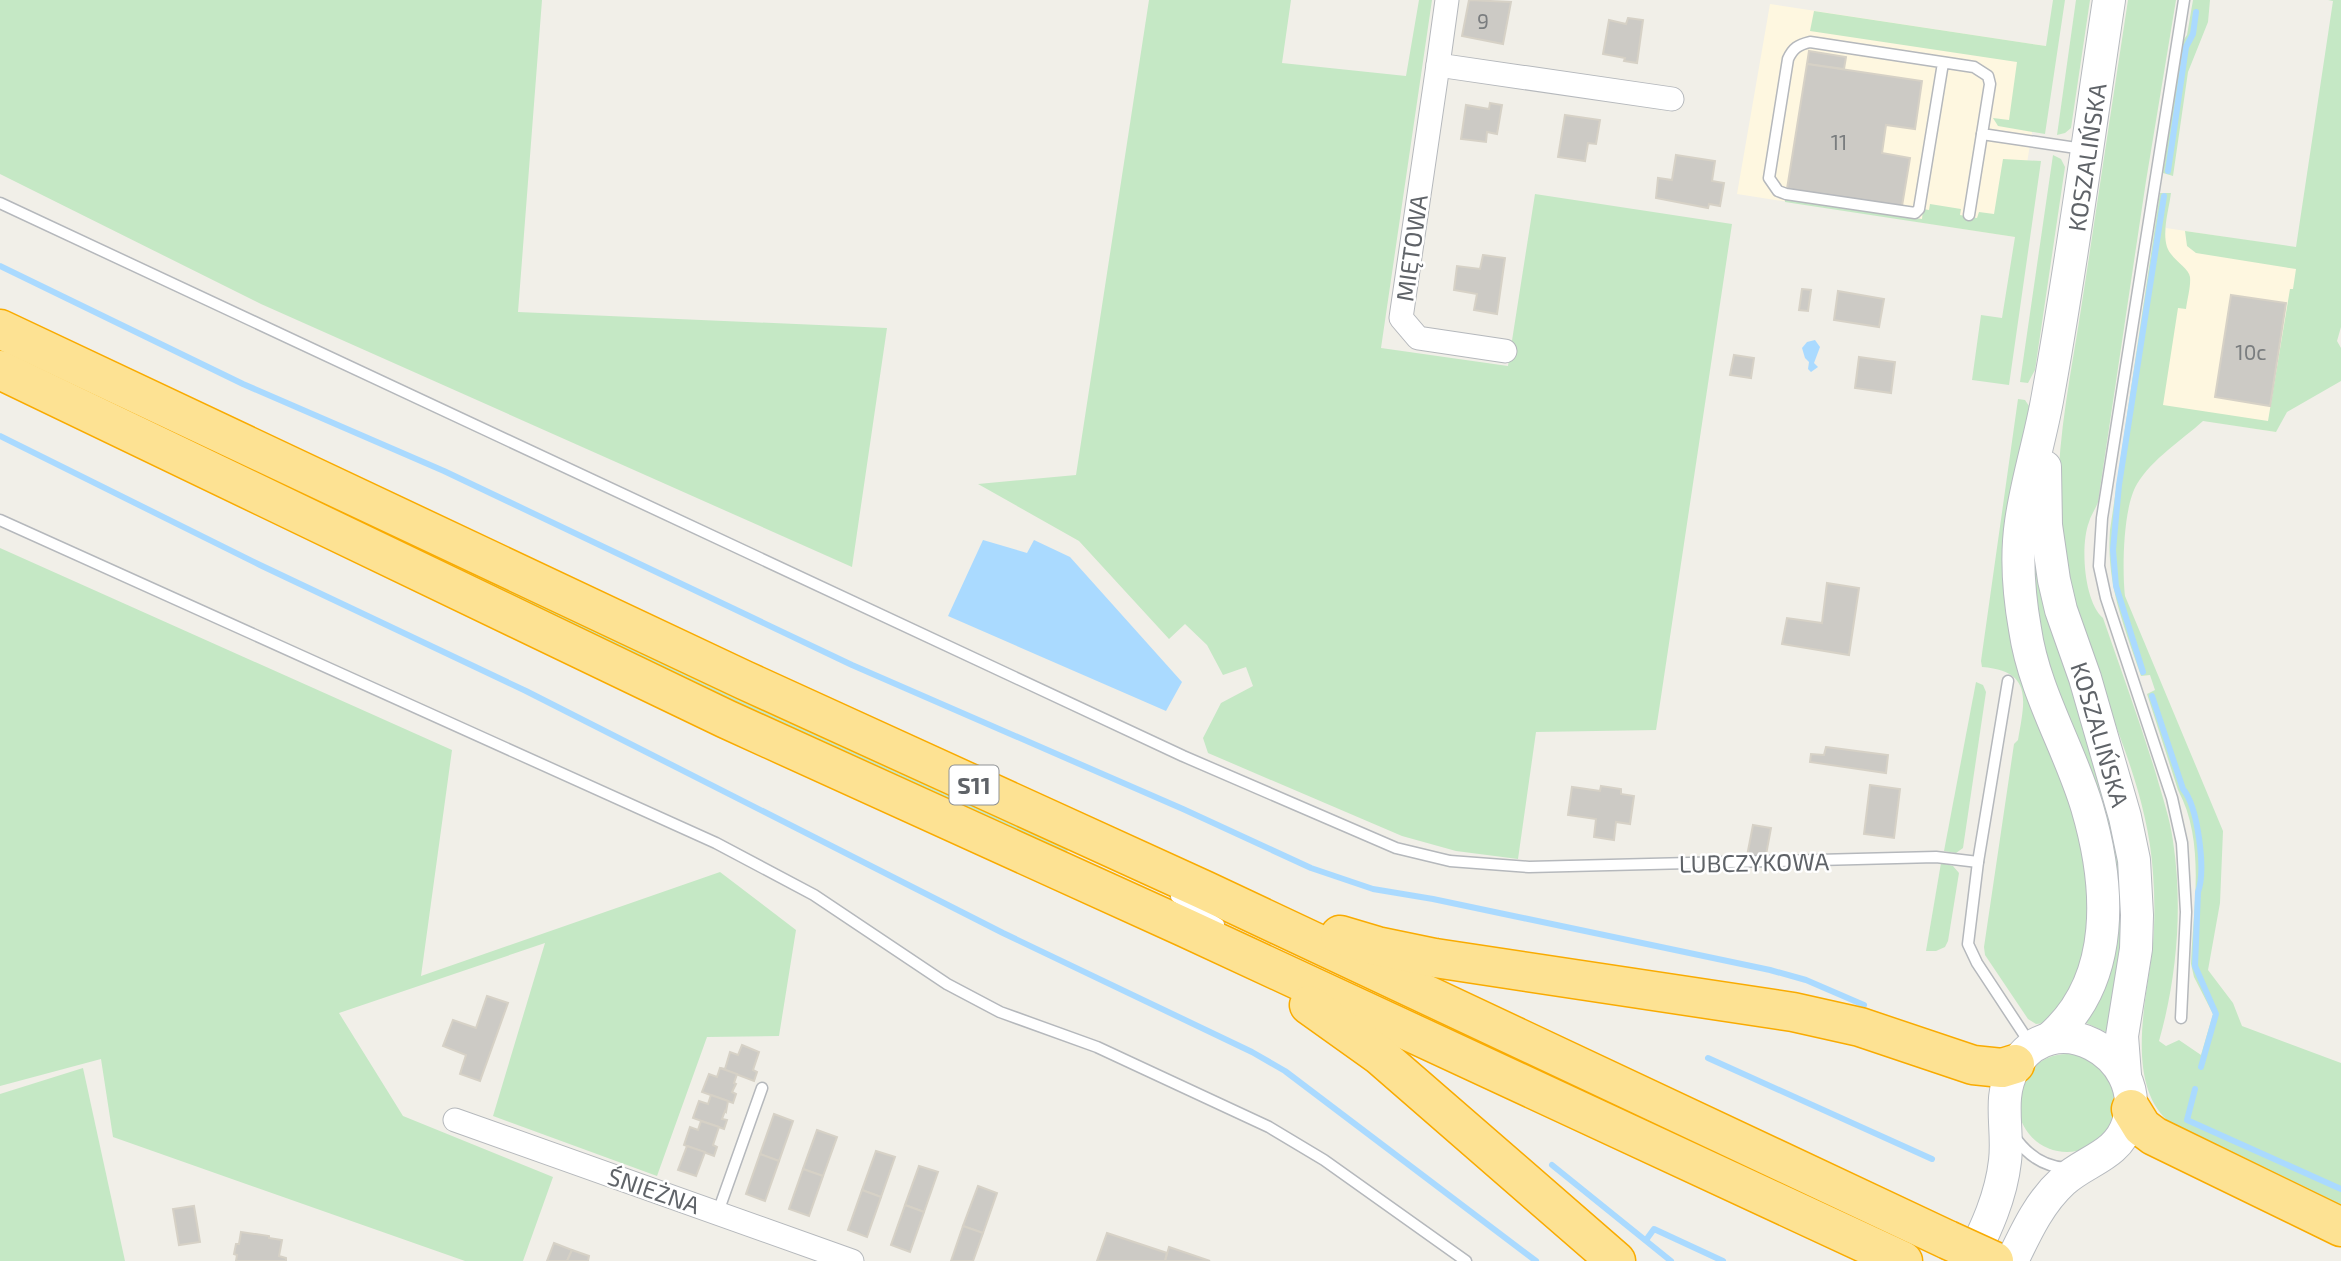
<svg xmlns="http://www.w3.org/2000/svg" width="2341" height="1261" font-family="'Exo 2',sans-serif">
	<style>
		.commercial { fill: #fef7e0 }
		.green { fill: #c5e8c5 }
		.water { fill: #aadaff }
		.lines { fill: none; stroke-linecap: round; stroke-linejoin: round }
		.stream { stroke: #aadaff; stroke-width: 6 }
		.building { fill: #cccac5; stroke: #d6d1c6; stroke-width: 2 }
		.service-casing { stroke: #b5b8bc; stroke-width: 13 }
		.minor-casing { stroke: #b5b8bc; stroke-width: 25 }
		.secondary-casing { stroke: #b6babf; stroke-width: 34 }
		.motorway-casing { stroke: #f9ab00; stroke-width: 41 }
		.service { stroke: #fff; stroke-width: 10 }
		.minor { stroke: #fff; stroke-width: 23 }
		.secondary { stroke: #fff; stroke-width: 32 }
		.motorway { stroke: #fde293; stroke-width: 38 }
		.motorway-bridge-casing { stroke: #f9ab00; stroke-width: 41; stroke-linecap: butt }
		.motorway-bridge { stroke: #fde293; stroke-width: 38 }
		.labels { text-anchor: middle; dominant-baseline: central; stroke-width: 5; stroke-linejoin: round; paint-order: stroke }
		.number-label { font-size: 21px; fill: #7a7d7f }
		.shield { fill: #fff; stroke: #8f9295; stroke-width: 2 }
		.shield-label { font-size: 23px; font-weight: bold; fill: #5f6368 }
		.street-label { font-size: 24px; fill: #5f6368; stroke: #fff }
	</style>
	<rect width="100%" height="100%" fill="#f1efe8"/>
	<g class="commercial">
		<path d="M1770,4L2046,46L2015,237L1737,194Z"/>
		<path d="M2166,228L2304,249L2276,432L2138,410Z"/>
	</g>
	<g class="green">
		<path d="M0,0H542L518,312L887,328L852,567L261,304L0,174Z"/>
		<path d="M1149,0H1291L1282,63L1406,76L1419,0H1432L1381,348L1508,366L1535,194L1732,224L1656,730L1536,732L1518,859L1456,851L1402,836L1208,753L1203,738L1221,703L1253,686L1246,667L1223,675L1207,645L1185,624L1169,639L1079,541L978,484L1076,475Z"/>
		<path d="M2053,0H2065L2045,134L1998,126L1993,118L2009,120L2017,62L1810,31L1814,11L2046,46Z"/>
		<path d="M2076,0H2090L2071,128L2065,133L2057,135Z"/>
		<path d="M2128,0H2176L2146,181L2098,502C2095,510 2091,515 2089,522C2080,545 2084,602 2103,618C2121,670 2140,722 2156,774C2162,796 2170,818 2173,841C2183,907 2177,978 2159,1041L2166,1046L2179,1040L2201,1055L2213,1014L2194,977L2191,964C2193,908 2206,842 2178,790L2147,694L2155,690L2150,675L2141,676C2124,625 2106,585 2110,530L2160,193H2171C2169,209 2162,231 2167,247C2171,259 2189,268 2190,277C2191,286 2187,300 2186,309L2178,308L2163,405L2268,421L2290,289H2293L2296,269L2196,253L2187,246L2185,231L2296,247L2333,1L2328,0H2341V327L2337,341L2341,348V381L2287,412L2276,432L2203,421C2182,440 2152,459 2137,484C2123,507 2122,569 2125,596L2223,831L2220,903L2208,970L2233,1003L2242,1026L2341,1063V1207L2172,1124C2125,1089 2145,1004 2152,954C2155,927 2155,900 2153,873C2146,760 2075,657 2061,545C2051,466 2069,387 2081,309C2097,206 2112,103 2128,0Z"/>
		<path d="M2193,0H2210L2208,22L2188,72L2173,176L2163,173L2181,44L2187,35Z"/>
		<path d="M2053,155L2061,159L2065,167L2035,370L2028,383L2020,382Z"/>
		<path d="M2003,159L2041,161L2009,385L1972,380L1981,315L2002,318L2015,237L1785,202V198L1922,219L1923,209L1929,210L1930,204L1961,209L1960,215L1977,218L1979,212L1994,214Z"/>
		<path d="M0,343L1070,845L1065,857L0,357Z"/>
		<path d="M2018,399L2025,400L2029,406L2014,505L2068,790L2085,858L2090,924L2079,978L2046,1023L2036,1024L2028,1019L1985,955L1984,947L2014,744L2018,740C2025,700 2033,671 1982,667L1981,661Z"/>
		<path d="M2030,522L2115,828L2126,913L2108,1033L2084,1022L2112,957L2038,656Z"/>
		<path d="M0,548L452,750L421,976L720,872L796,930L779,1036L707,1037L657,1176L493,1116L545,943L339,1013L403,1116L553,1177L523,1261H465L113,1137L101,1059L0,1086Z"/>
		<path d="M1976,682L1983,685L1986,692L1963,848L1956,853L1944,851Z"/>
		<path d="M1941,863L1953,866L1959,873L1948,941L1945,947L1936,951H1926Z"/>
		<circle cx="2067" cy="1103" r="49"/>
		<path d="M83,1068L125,1261H0V1094Z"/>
	</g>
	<g class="water">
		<path d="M1815,340L1820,347L1814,363L1818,367L1811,372L1808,369L1809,362L1805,358L1802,348L1807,342Z"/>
		<path d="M983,540L1027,553L1034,540L1070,557L1182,682L1166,711L948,616Z"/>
	</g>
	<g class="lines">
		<g class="stream">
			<path d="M2168,171L2186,47L2193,34L2196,12"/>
			<path d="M0,266L243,384L444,471L852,665L1183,809L1311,868L1373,889L1433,899L1770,970L1806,980L1864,1005"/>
			<path d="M0,436L260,565L526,691L1003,933L1252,1052L1285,1071L1536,1261"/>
			<path d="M2143,672L2116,586L2113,550L2119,485L2164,196"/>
			<path d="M2152,696L2183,789C2198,807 2206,870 2198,892L2195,966L2216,1014L2201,1067"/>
			<path d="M1708,1058L1932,1159"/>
			<path d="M2195,1089L2187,1120L2341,1189"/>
			<path d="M1552,1165L1671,1261"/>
			<path d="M1646,1240L1654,1229L1723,1261"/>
		</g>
	</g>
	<g class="building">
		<path d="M1469,0L1511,2L1503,44L1462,36Z"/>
		<path d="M1628,18L1643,20L1637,63L1624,61L1625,58L1603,54L1609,20L1626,24Z"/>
		<path d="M1809,51L1846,57L1844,69L1807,64Z"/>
		<path d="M1807,64L1922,81L1915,129L1886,125L1882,153L1910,158L1902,206L1787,189Z"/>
		<path d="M1490,103L1502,105L1497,134L1487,132L1486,142L1461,139L1466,105L1489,109Z"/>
		<path d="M1565,115L1600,120L1596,144L1588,143L1585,161L1558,157Z"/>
		<path d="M1676,155L1715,161L1712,181L1724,183L1720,206L1709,204L1708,208L1656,198L1658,178L1672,180Z"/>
		<path d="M1483,255L1505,258L1497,314L1474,310L1477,294L1454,290L1457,266L1480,269Z"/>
		<path d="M1802,289L1811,290L1808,311L1799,310Z"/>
		<path d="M1838,291L1884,299L1879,327L1834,320Z"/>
		<path d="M2231,295L2286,303L2270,406L2215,397Z"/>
		<path d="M1734,355L1754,358L1751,378L1730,375Z"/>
		<path d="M1859,357L1895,362L1891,393L1855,388Z"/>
		<path d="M1827,583L1859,588L1849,655L1782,644L1787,618L1822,623Z"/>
		<path d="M1826,747L1888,755L1886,773L1810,762L1811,754L1824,755Z"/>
		<path d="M1870,785L1900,789L1894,838L1864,834Z"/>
		<path d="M1601,786L1621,789V794L1634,796L1630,824L1616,822L1614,840L1594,837L1596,819L1568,815L1572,787L1600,791Z"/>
		<path d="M1753,825L1771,828L1765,860L1747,856Z"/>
		<path d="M487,996L508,1003L480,1081L460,1074L466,1055L443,1046L453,1020L476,1028Z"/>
		<path d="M742,1045L759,1052L753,1070L757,1072L754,1081L720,1068L725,1069L730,1052L738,1055Z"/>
		<path d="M720,1068L737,1074L734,1083L736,1084L732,1092L736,1094L733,1103L702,1092L709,1074L717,1077Z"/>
		<path d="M711,1095L728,1101L726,1112L725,1111L722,1119L727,1120L724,1129L693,1118L699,1101L708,1104Z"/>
		<path d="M774,1114L793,1121L779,1161L760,1154Z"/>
		<path d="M701,1121L719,1127L713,1145L717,1147L714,1156L684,1145L690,1127L698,1130Z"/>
		<path d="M817,1130L837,1137L823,1176L803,1169Z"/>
		<path d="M687,1146L705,1152L696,1176L678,1170Z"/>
		<path d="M876,1151L895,1157L881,1197L862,1190Z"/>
		<path d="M760,1154L779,1161L765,1201L746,1194Z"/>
		<path d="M919,1166L938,1172L924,1212L905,1205Z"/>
		<path d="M803,1169L823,1176L809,1216L789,1209Z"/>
		<path d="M978,1186L997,1193L983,1233L963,1226Z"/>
		<path d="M862,1190L881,1197L867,1237L848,1230Z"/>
		<path d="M905,1205L924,1212L910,1252L891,1245Z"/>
		<path d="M194,1206L200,1242L179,1245L173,1209Z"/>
		<path d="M963,1226L983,1233L973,1261H951Z"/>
		<path d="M241,1232L269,1236V1238L282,1240L279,1256L286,1258V1261H236L237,1255L234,1254L236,1244H239Z"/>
		<path d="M1107,1233L1167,1253L1165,1261H1097Z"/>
		<path d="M554,1243L572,1250L567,1261H547Z"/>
		<path d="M1169,1247L1210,1261H1165Z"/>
		<path d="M572,1250L589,1256L588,1261H567Z"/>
	</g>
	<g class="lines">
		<g class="service-casing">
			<g id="service">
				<path d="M1943,63L1919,209L1915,213L1786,194L1778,191L1769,178L1788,59C1793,48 1798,45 1810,42L1974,67L1988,76L1990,84L1982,134L2083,149"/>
				<path d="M0,203L1183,756L1396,848L1450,861L1529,867L1936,857L1978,862"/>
				<path d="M1969,215L1982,134"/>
				<path d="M0,520L716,843L814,895L947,984L1000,1012L1097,1047L1269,1127L1324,1160L1466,1261"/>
				<path d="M2008,681L1978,862L1968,944L1977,963L2031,1045"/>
				<path d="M1176,897L1219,924"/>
				<path d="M2181,1018L2186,912L2182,843L2172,798L2106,598L2099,566L2102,518L2184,0"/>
				<path d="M2014,1136C2027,1155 2044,1167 2067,1168"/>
				<path d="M718,1212L762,1088"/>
			</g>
		</g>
		<g class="minor-casing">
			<g id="minor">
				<path d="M1447,0L1438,65L1672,99"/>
				<path d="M1438,65L1401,318L1418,338L1505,351"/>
				<path d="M455,1120L852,1261"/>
			</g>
		</g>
		<g class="secondary-casing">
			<g id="secondary">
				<path id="s1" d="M2045,467L2046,525L2054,580L2061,610L2085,678L2125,817L2134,860L2137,915L2136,949L2122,1036L2125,1075"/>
				<path id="s2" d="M2050,1038C2117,980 2110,885 2087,807C2069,747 2034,692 2025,629C2019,595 2016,556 2021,522C2027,479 2041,437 2048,395C2072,264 2089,132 2109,0"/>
				<path d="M1970,1261C1986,1229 2001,1197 2005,1161C2009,1129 1997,1097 2014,1068C2051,1001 2149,1054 2128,1123C2118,1156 2086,1160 2063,1181C2039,1203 2026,1232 2012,1261"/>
			</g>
		</g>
		<g class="motorway-casing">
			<g id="motorway">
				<path d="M0,329L744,680L1204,890L1948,1240"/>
				<path d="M0,370L726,719L1186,928L1903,1261"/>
				<path d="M1340,935L1377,946L1435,958L1793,1012L1860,1027L1973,1065L2002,1068L2015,1064"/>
				<path d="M1309,1005L1379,1055L1616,1261"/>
				<path d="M2131,1109L2142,1127L2154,1136L2341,1227"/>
			</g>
		</g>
		<use href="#service" class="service"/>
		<use href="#minor" class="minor"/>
		<use href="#secondary" class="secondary"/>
		<use href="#motorway" class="motorway"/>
		<g class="motorway-bridge-casing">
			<path id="motorway-bridge" d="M1948,1240L1994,1261"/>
		</g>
		<use href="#motorway-bridge" class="motorway-bridge"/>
	</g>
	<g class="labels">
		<g class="number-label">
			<text x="1483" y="20">9</text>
			<text x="1839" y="141">11</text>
			<text x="2251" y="351">10c</text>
		</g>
		<rect class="shield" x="949.5" y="765.5" width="49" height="39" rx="5"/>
		<g class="shield-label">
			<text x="974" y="785">S11</text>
		</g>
		<g class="street-label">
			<text stroke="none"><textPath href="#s2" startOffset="915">KOSZALIŃSKA</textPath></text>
			<text transform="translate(1411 248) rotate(-82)">MIĘTOWA</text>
			<text stroke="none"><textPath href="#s1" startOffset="275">KOSZALIŃSKA</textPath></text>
			<text transform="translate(1754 862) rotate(-1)">LUBCZYKOWA</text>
			<text transform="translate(654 1190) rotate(19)">ŚNIEŻNA</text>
		</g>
	</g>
</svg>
